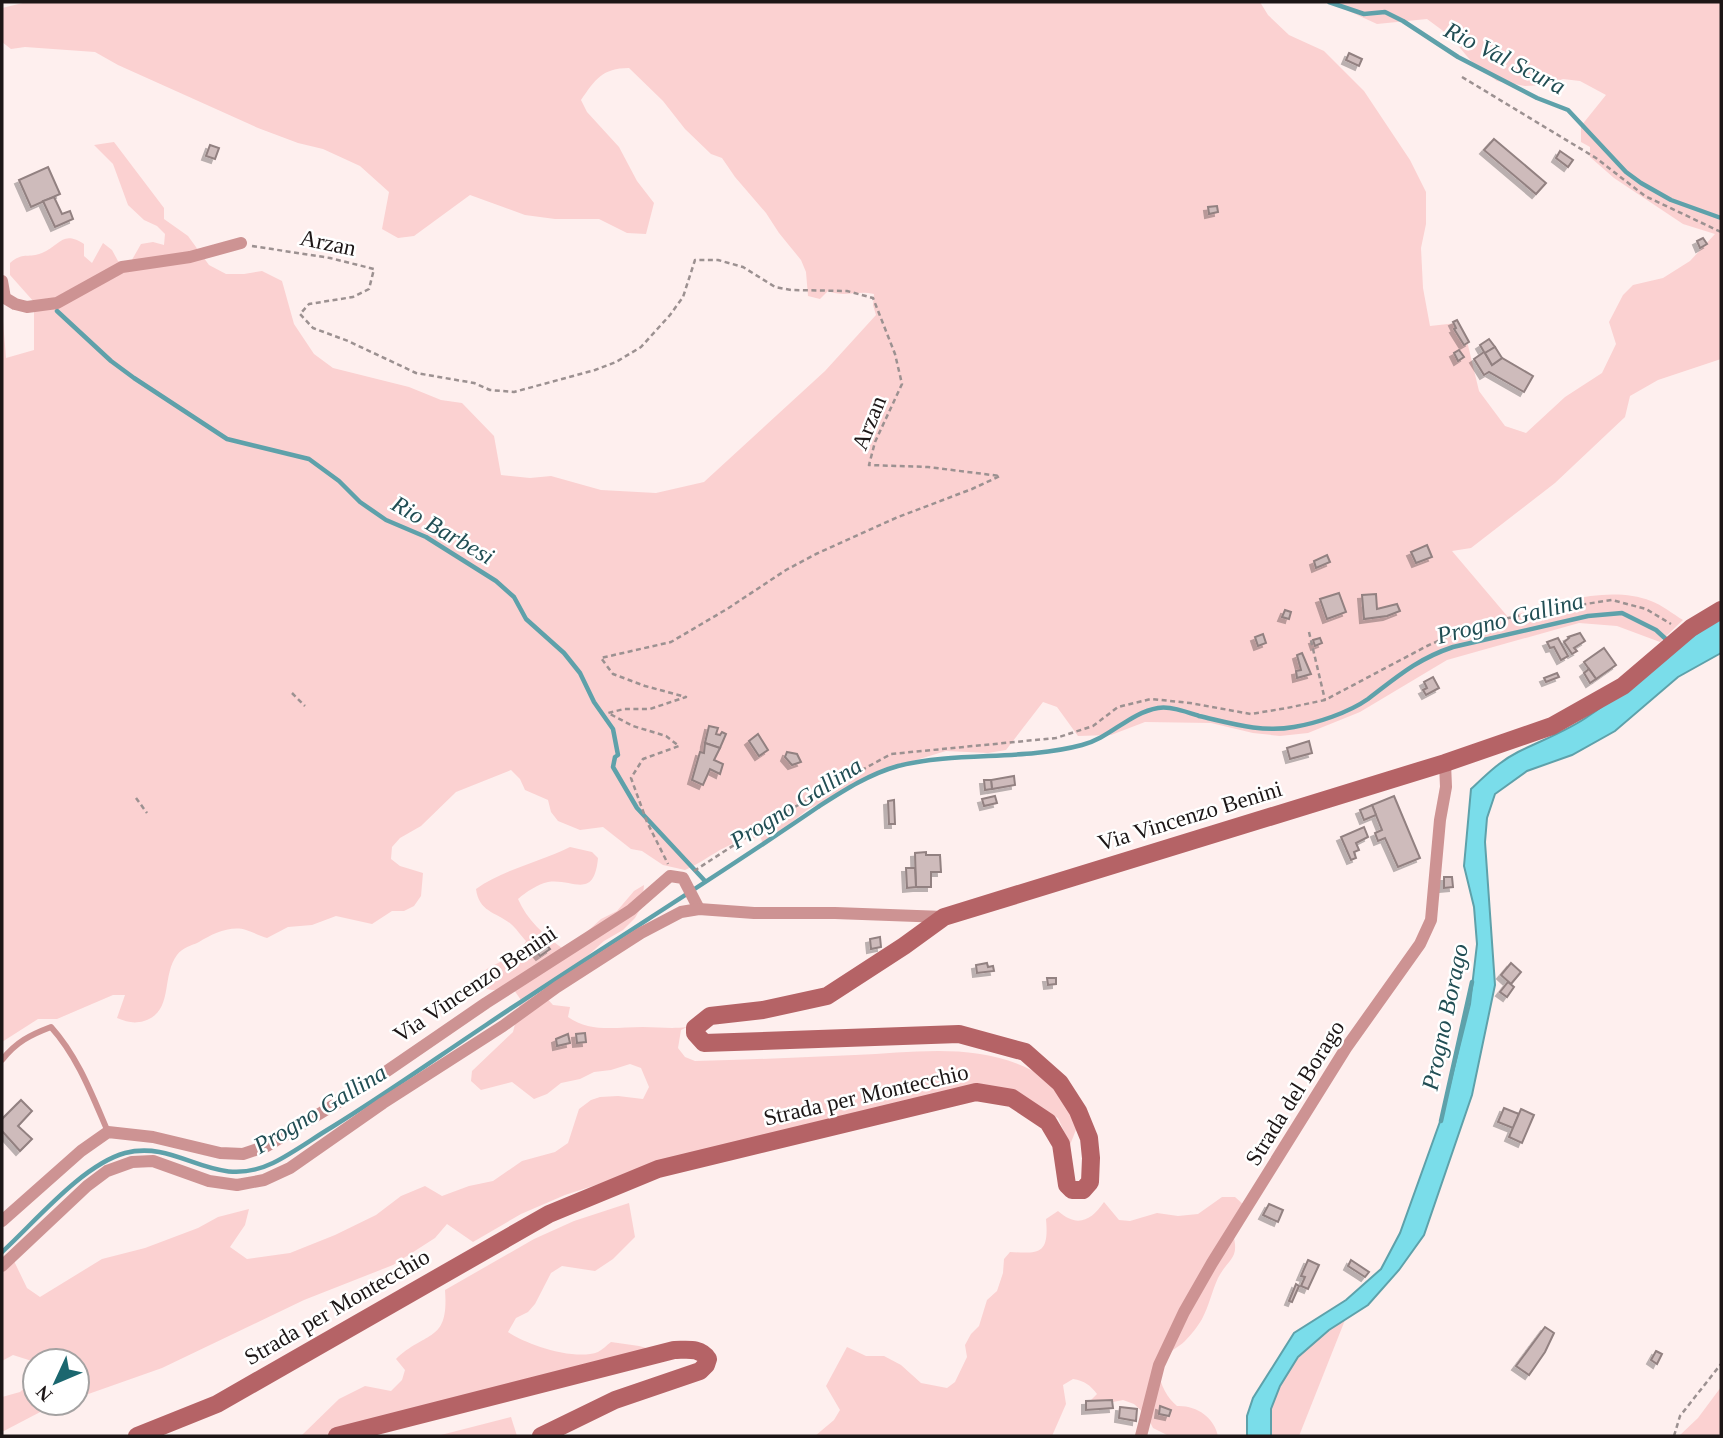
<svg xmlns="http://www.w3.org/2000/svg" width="1723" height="1438" font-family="Georgia,serif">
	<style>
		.green { fill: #fbd1d1 }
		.water { fill: #7addea; stroke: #5ea1aa; stroke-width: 2 }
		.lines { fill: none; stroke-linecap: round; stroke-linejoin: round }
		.stream { stroke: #5ea1aa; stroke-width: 4.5 }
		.building { fill: #cebbbb; stroke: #928181; stroke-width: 2; filter: url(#shadow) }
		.path { stroke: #9c9191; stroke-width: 2.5; stroke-dasharray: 5 3.5; stroke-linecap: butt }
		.lane { stroke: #cd9393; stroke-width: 6 }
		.street { stroke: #cd9393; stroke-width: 12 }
		.secondary { stroke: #b56366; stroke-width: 18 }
		.labels { text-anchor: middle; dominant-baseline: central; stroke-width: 5; stroke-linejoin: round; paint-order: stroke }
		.street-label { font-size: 23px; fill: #1c1616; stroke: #fff }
		.water-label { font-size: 24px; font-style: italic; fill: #214e54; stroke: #fff }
	</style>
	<defs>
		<filter id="shadow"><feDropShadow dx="-4" dy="4" stdDeviation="0" flood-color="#0004"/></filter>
	</defs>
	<rect width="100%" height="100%" fill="#feefee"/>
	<g class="green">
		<path d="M27,2H1260L1268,15L1289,35L1324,51L1364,91L1410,160L1426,192V224L1421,248L1423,288L1430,326L1457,323L1467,341L1479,391L1505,426L1526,433L1565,397L1602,373L1616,344L1609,322L1623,295L1633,285L1663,278L1690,261L1715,234L1683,224L1614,178L1590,157V147L1581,142V126L1606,95L1580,81L1563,79L1546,85L1525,86L1497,81L1471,61L1450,36L1427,19L1377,24L1329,2H1721V359L1658,380L1630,396L1625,417L1555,483L1471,548L1452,551L1508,617C1551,605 1606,584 1651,601C1662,605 1673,614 1683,620L1660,642L1617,626L1579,623L1447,660L1360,712L1308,733L1280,736L1253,733L1211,723L1145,722L1111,735L1078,736L1057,707L1043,702L1006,750L988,753L946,751L916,760L865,780L807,810L763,846L761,838C732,836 710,859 685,870L663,865L642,851L631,849L603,827L580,830L558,821L551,812L548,800L525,790L520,779L511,770L456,792L421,826L400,838L392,847L391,859L400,866L423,873L421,896L414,906L404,911H392L372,924L336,916L312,925L288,927L267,938C260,936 253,932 246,930C231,925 212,934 199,942C191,946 183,947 177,955C161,976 174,1012 144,1021C134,1024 127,1022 117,1018L125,995H113L57,1019H38L2,1042V309L6,358L34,350V302L10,275V263C24,251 28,259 42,253C61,245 62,230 84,244V256L92,263L103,243L112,250L118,261L129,265L141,244L153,242L164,245L165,234L157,226L144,220L128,205L113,164L94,145L114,142L164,208V219L188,236L209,265L226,274H244L262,271L282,281L294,324L314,354L333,368L409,387L441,400L462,403L494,436L501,475L530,478L551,476L601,490L656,493L704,482L825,371L876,315L873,305L874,294C856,290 845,298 828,291L820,299L808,296L806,272L801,260L779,233L766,213L735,177L722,158L711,154L685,129L663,101L629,68C602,68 595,80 581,100L587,112L619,147L637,181L654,203L646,234L627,233L599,219H555L525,215L470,195L414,236L398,238L382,229L389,192L360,166L323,149L298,143L258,128L118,65L95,52L25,47L11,49L2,42V8Z"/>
		<path d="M570,847L592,852L598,858C594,901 573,878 548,882C538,884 526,892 518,899C527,920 544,935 562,948L577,941L601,919L617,911L634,891L644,885L642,906L635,918L623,930L604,941L544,995L553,1005L570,1007L568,1017C590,1033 617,1027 643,1027C659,1027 671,1029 687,1027L681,1030L678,1048L685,1057L695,1061C748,1060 802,1057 855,1055C921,1052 988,1040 1047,1079C1058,1087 1071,1111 1079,1122L1070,1145L1058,1118L991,1089L679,1158L565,1195L521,1214L473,1242L447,1224L435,1238L393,1265L304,1300L162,1368L77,1398V1361L35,1362L13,1355L2,1361V1273L14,1261L27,1288L40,1297L102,1259L145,1248L198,1228L218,1217L249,1209L245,1225L230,1247L247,1259L290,1253L335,1235L376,1215L401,1196L425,1186L442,1196L469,1186L493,1181L522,1161L555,1152L568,1143L579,1109L591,1100L600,1097L618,1096L643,1099L649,1087L641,1068L630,1064L611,1070L594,1072L580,1079L561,1083L547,1094L534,1099L512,1082L481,1090L471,1081L472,1071L513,1032L521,1000L514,990H492L478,987L476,978C490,961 515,962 526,941C521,936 516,928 511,924C496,912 479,912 476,889C502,870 540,862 570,847Z"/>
		<path d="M1222,1197H1235L1244,1205L1232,1231C1241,1259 1229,1257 1218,1278C1212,1291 1209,1306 1202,1319C1198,1326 1191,1335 1185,1341C1179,1347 1169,1351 1164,1358C1153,1373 1164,1395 1177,1406C1196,1405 1214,1417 1218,1436H1169L1153,1428L1147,1416L1134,1404L1123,1400L1113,1402L1104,1408L1091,1400L1097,1394C1090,1385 1085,1381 1073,1379L1063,1385L1066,1404L1052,1436H815L834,1420L840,1410L826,1386L847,1347L866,1356H884L901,1365L921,1383L947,1388L955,1382L967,1357L965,1345L971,1334L979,1326L987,1300L997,1291L1003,1273L1004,1259L1010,1252C1041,1254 1049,1253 1046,1219L1058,1211C1077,1228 1091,1221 1104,1202L1119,1220L1130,1221L1157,1213L1178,1216L1198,1214Z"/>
		<path d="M629,1203L635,1237L613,1259L595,1271L562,1266L551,1273L535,1304L528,1312L516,1318L508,1332C527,1345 575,1361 598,1352C602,1350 607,1345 611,1342L639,1346L657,1351L329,1436H301L339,1399L365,1386L391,1391L402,1380L405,1370L396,1359C427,1330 449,1343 445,1290L534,1239L574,1221Z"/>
		<path d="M1345,1320L1299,1436H1271C1271,1427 1270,1417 1271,1408C1279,1370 1313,1340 1345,1320Z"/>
		<path d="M35,1378V1403H63L44,1410L2,1432V1397L20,1392Z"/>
		<path d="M1721,1387V1436H1679L1698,1418Z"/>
		<path d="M511,1417L517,1436H437Z"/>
	</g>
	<path class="water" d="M1721,618V653L1678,677L1615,731L1572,755L1527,771L1495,794L1487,818L1485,842L1495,985L1472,1095L1424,1235L1399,1270L1368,1305L1329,1330L1298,1357L1280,1386L1271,1409V1436H1247V1416L1253,1398L1294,1333L1346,1300L1381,1269L1400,1233L1442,1116L1470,1004L1477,944L1474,907L1464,866L1471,789C1486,775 1500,761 1518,752C1542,740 1568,731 1590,715C1635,684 1674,646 1721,618Z"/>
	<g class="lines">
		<g class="stream">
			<path d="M1329,2L1364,14L1385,12L1403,21L1458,57L1537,98L1568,110L1626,172L1641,183L1671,200L1721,218"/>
			<path d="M57,311L111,361L134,378L227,439L309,459L339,481L360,502L386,520L426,537L496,581L514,597L526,619L564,653L580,673L594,702L613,729L618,755L615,757L613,767L637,808L705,881"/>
			<path d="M1441,1121L1472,982"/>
			<path d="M2,1252C35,1222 82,1165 125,1153C180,1139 213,1192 273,1163C293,1153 312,1139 332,1127C384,1095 435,1059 486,1025C596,951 709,882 818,807C843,791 869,774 898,766C958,751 1022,761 1082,745C1110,738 1129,713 1158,708C1171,706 1187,712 1199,716C1230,723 1262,733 1294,727C1317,723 1348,713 1368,699C1397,677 1417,659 1453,647L1588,616L1622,613L1656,630L1668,641"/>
		</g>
	</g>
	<g class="building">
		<path d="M1349,53L1362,59L1359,66L1346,60Z"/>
		<path d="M1494,139L1546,183L1536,194L1484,150Z"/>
		<path d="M210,145L219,148L215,159L206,156Z"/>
		<path d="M1560,151L1573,160L1568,167L1556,158Z"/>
		<path d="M48,167L60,194L31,207L19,180Z"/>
		<path d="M54,197L62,214L70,211L73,219L55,227L43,201Z"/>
		<path d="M1217,206L1218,212L1209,214L1208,207Z"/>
		<path d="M1703,238L1707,244L1700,248L1697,241Z"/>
		<path d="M1457,320L1469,342L1464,345L1454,329L1456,328L1453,322Z"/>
		<path d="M1489,339L1495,347L1485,353L1492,365L1502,358L1533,376L1524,392L1489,372L1484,375L1474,359L1484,352L1480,345Z"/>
		<path d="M1495,347L1502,358L1492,365L1485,353Z"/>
		<path d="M1459,350L1464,357L1458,361L1454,353Z"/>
		<path d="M1427,545L1432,557L1416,563L1411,552Z"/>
		<path d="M1327,555L1330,562L1316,568L1314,561Z"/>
		<path d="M1339,593L1346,612L1327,619L1320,599Z"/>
		<path d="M1376,594L1377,609L1397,604L1400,611L1387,616L1364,619L1362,595Z"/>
		<path d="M1285,610L1291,612L1289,619L1282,617Z"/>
		<path d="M1580,633L1585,641L1574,648L1577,651L1572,654L1564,642L1569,638L1568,637Z"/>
		<path d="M1263,634L1266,643L1258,646L1255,637Z"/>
		<path d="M1320,638L1322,643L1315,646L1313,640Z"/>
		<path d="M1558,638L1568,656L1561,660L1554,647L1550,648L1547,642Z"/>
		<path d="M1604,648L1616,665L1596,679L1584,662Z"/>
		<path d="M1302,653L1311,674L1297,678L1296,671L1301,670L1297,655Z"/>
		<path d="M1589,669L1596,679L1590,683L1584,673Z"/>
		<path d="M1557,673L1559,677L1546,682L1544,678Z"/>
		<path d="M1433,677L1439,688L1426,695L1423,690L1427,688L1424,682Z"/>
		<path d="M709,726L718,728L716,734L720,735L722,732L726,734L720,748L705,743Z"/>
		<path d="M758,734L768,750L759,756L749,741Z"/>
		<path d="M1309,741L1312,753L1290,759L1287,748Z"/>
		<path d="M705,743L720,748L714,760L723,764L720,774L710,769L703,785L692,780L700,752L704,753Z"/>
		<path d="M787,752L797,754L801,762L792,765L785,757Z"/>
		<path d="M1014,776L1015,785L992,789L991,780Z"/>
		<path d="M984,780H991L992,789L985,790Z"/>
		<path d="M995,796L997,803L984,806L982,799Z"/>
		<path d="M1394,796L1420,858L1398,867L1385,838L1378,841L1375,833L1382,830L1372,805Z"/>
		<path d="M894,800L895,824H889L888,801Z"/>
		<path d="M1372,805L1376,815L1364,820L1360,810Z"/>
		<path d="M1364,827L1368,837L1356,843L1359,850L1354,852L1356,858L1351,860L1341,837Z"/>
		<path d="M926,852V855H940L941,872H931V887H916L915,853Z"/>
		<path d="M906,868H915L916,887L907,888Z"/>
		<path d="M1444,877H1452L1453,887L1444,888Z"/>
		<path d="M880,937L881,947L871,949L870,939Z"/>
		<path d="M545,943L550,949L540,956L535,950Z"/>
		<path d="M987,963L988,967L993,966L994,971L977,973L976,965Z"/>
		<path d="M1511,963L1521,972L1511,984L1501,975Z"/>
		<path d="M1047,978H1056V984L1048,985Z"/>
		<path d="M1508,982L1514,987L1507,997L1500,992Z"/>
		<path d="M585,1033L586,1042L577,1043L576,1034Z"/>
		<path d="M568,1034L570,1043L557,1046L556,1039Z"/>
		<path d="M21,1100L32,1111L18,1126L32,1139L20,1151L2,1131V1119Z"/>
		<path d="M1504,1108L1519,1114L1513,1128L1498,1122Z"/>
		<path d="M1521,1109L1534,1115L1522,1143L1509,1137Z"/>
		<path d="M1269,1204L1283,1210L1278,1222L1263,1215Z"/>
		<path d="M1308,1260L1319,1265L1308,1289L1301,1286L1305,1277L1301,1276Z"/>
		<path d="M1351,1260L1369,1272L1365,1277L1348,1266Z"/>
		<path d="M1296,1284L1299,1286L1292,1302L1289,1301Z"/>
		<path d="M1545,1327L1554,1333L1545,1352L1529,1375L1516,1366Z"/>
		<path d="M1656,1351L1662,1354L1657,1364L1651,1360Z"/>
		<path d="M1112,1400L1113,1408L1086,1410V1401Z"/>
		<path d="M1160,1406L1171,1410L1169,1416L1159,1414Z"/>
		<path d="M1120,1407L1137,1409L1136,1421L1119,1418Z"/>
	</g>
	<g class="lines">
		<g class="path">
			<path d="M1462,77L1596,158L1645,196L1721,232"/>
			<path d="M252,246L330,258L374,269L369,289L353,297L309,304L300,314L313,328L348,341L416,373L474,383L490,390L514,392L595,370L616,362L641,347L670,315L683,297L695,260H718L743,267L775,287L791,290L847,291L873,298L895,354L902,384L875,442L869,465L928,467L1000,476L972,489L898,517L816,554L786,570L727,609L671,642L601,658L613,674L645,686L686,697L650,709H624L608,713L633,726L666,736L679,746L643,759L631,778L647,822L668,864"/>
			<path d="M1309,632L1325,700"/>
			<path d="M292,693L305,706"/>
			<path d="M136,798L147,813"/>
			<path d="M694,871L782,814L891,754L1056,738L1093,726L1118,707L1151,699L1190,703L1251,714L1287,708L1325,700L1427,646L1473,625L1559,608L1612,600L1646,609L1671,624"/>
			<path d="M1674,1436L1680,1416L1721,1364"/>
		</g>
		<path class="lane" d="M2,1060C16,1042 30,1035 51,1027C78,1057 92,1095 108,1132"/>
		<g class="street">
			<path d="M2,281L5,298L15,304L27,307L57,303L122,267L190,257L241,243"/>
			<path d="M2,1221L81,1151L108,1132L153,1137L220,1153L243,1154L267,1146L368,1084L486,1003L631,910L670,876L683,878L699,909"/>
			<path d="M2,1266L87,1186L107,1171L132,1162L153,1161L209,1181L237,1185L264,1180L290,1168L383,1103L503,1026L557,987L641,933L681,912L699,909L754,913H835L944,917"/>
			<path d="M1141,1436L1159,1365L1184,1312L1212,1263L1346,1048L1420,944L1431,920L1440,820L1446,787L1445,763"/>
		</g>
		<g class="secondary">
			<path d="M137,1436L217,1404L549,1214L658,1169L976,1092L1012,1098L1048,1122L1061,1144L1067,1185L1072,1190H1083L1090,1182L1091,1158L1089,1138L1078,1111L1060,1083L1025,1052L959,1034L704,1043L695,1033V1028L710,1016L763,1010L827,996L904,946L944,917L1445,763L1552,726L1623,686L1691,628L1721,610"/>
			<path d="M337,1436L674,1350C687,1350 700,1347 708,1359L706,1365L700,1371L615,1400L541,1436"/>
		</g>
	</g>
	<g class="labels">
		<g class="street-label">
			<text transform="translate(328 243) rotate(12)">Arzan</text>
			<text transform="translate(869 423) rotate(-68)">Arzan</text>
			<text transform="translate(1190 816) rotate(-17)">Via Vincenzo Benini</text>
			<text transform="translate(475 984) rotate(-34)">Via Vincenzo Benini</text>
			<text transform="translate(1295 1093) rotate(-58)">Strada del Borago</text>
			<text transform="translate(866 1095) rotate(-13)">Strada per Montecchio</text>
			<text transform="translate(337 1307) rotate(-30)">Strada per Montecchio</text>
		</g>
		<g class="water-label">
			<text transform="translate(1505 58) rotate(27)">Rio Val Scura</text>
			<text transform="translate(443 530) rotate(30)">Rio Barbesi</text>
			<text transform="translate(1510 618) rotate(-14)">Progno Gallina</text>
			<text transform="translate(796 803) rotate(-32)">Progno Gallina</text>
			<text transform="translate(1445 1017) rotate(-78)">Progno Borago</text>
			<text transform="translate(320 1109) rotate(-31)">Progno Gallina</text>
		</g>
	</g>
	<rect width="1723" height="1438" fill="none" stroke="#1c1616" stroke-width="7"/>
	<g transform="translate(56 1382) rotate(226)"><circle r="33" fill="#ffffff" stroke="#a4a2a2" stroke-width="2"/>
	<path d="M0-5L12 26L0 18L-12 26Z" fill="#1b676f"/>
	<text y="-10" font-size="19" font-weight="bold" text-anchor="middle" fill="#1c1616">N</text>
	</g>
</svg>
